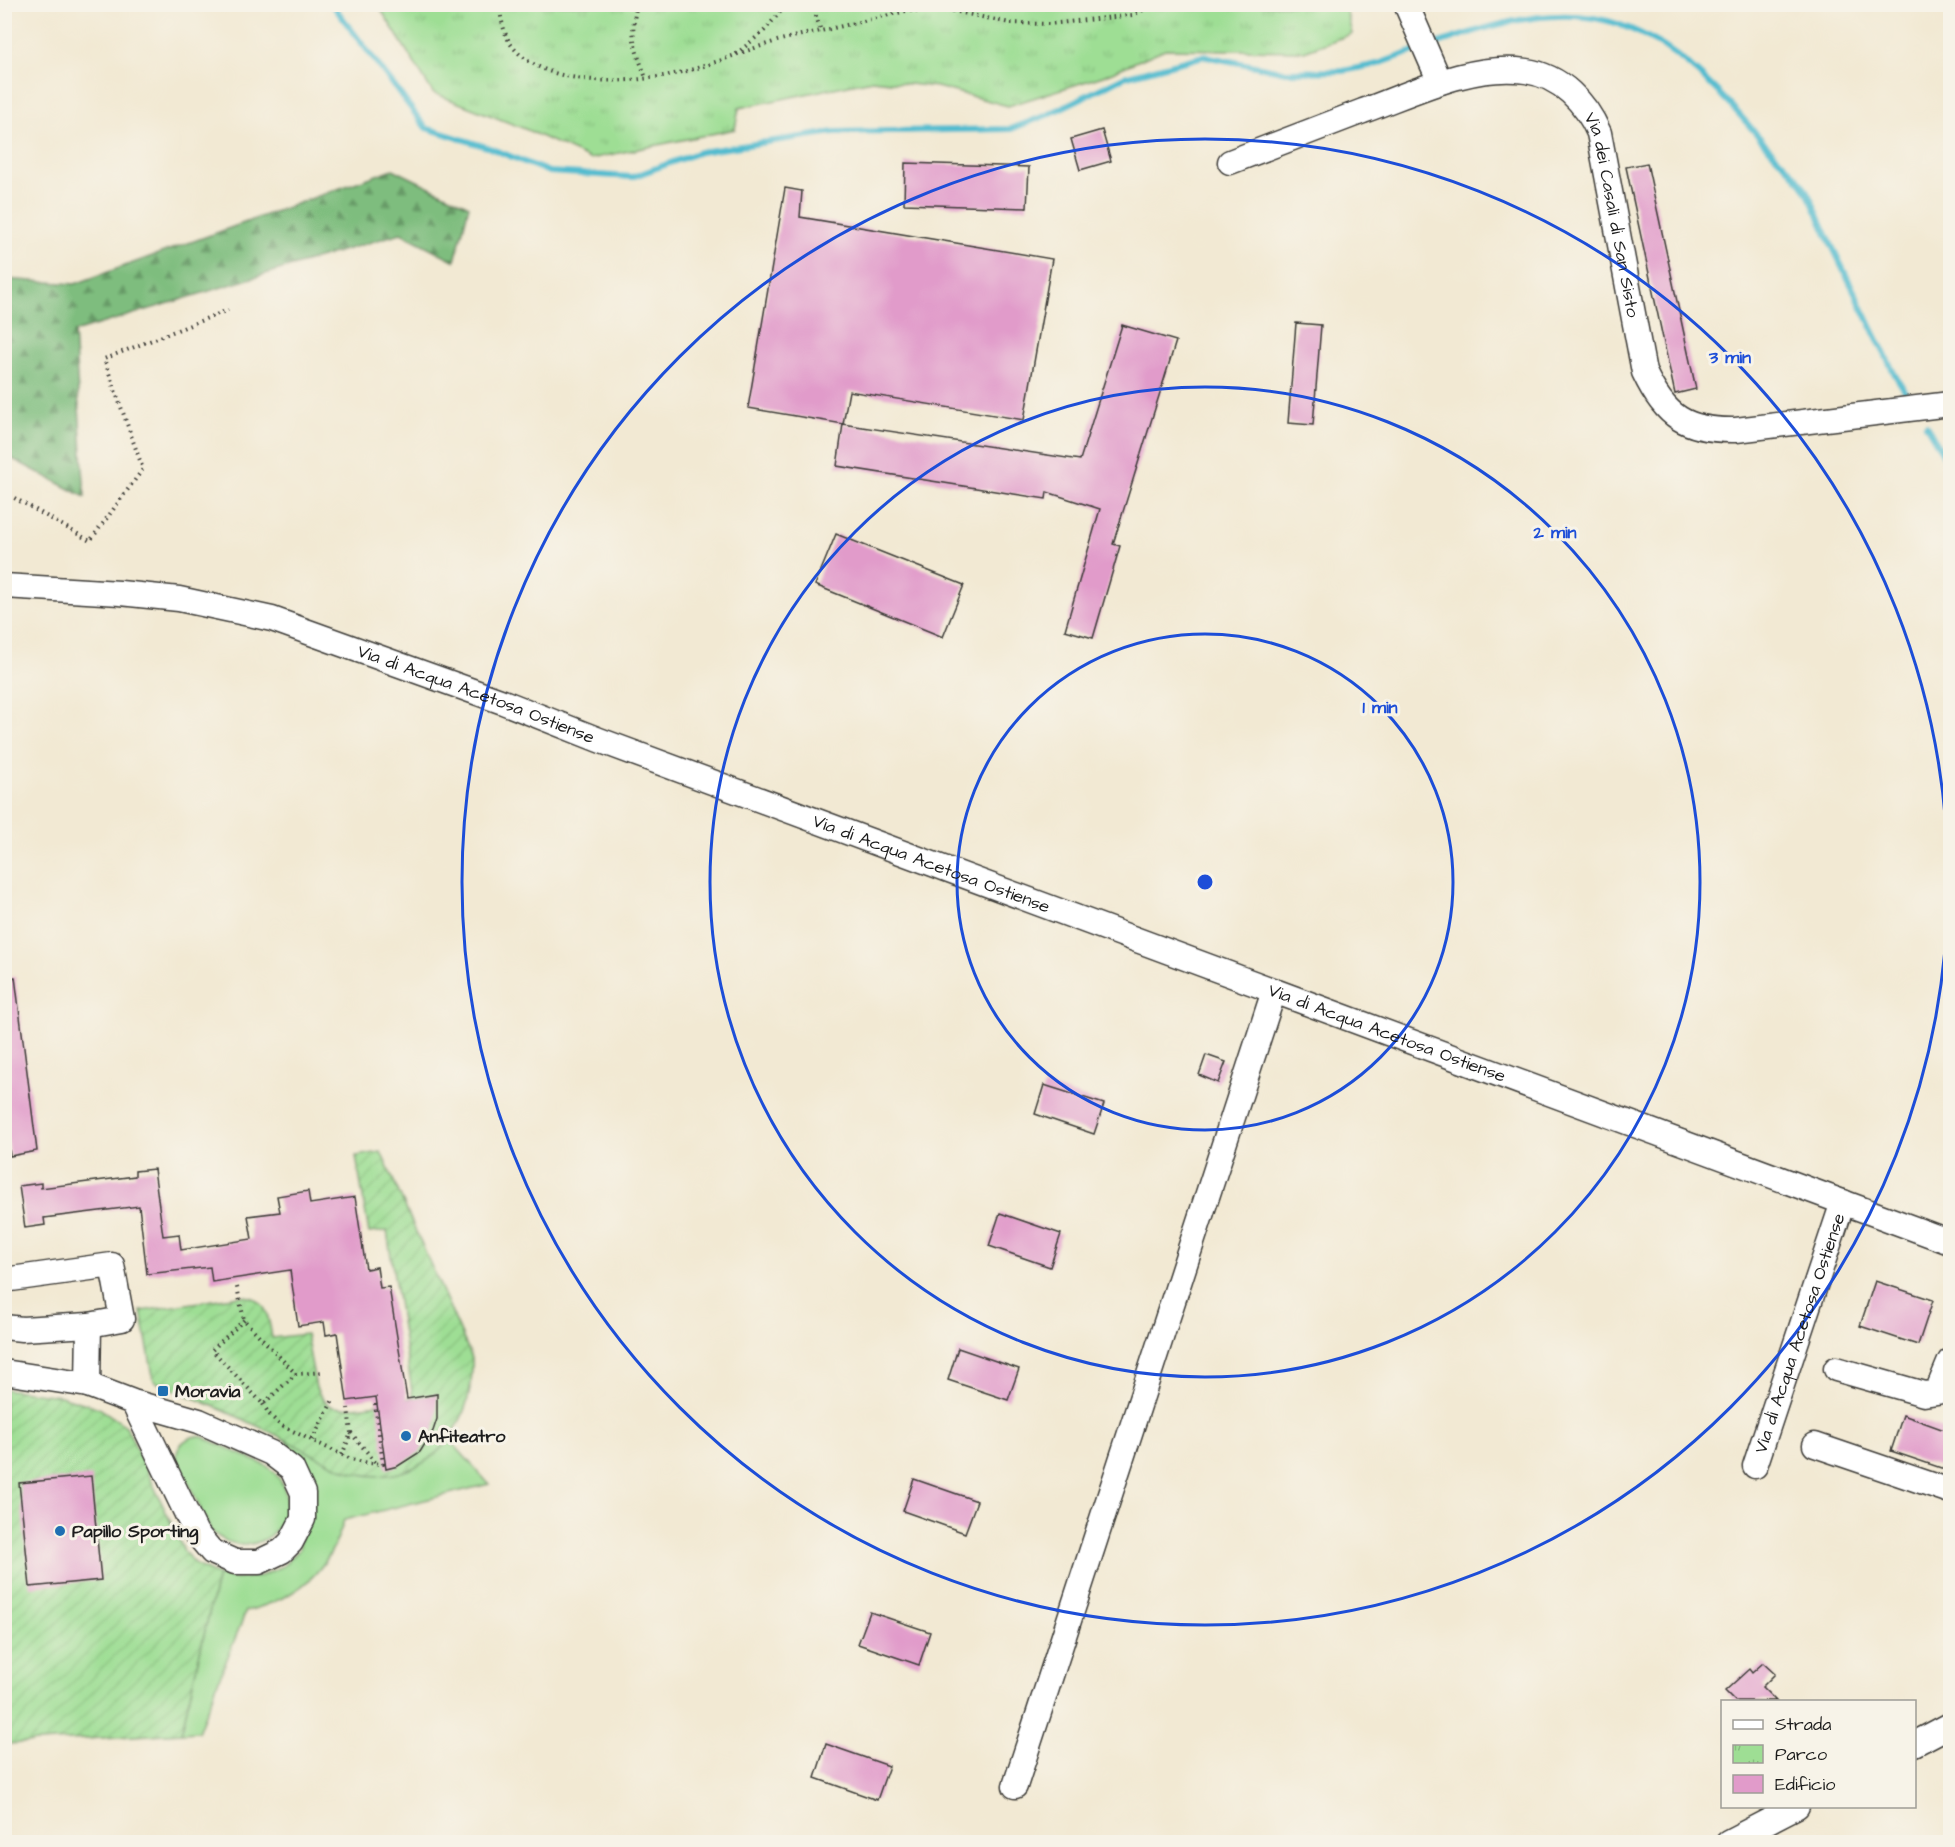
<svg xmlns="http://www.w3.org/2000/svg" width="1955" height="1847" font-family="'Architects Daughter',sans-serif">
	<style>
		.grass { fill: #9ede94; stroke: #5d7d58; stroke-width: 1.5 }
		.forest { fill: url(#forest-firs); stroke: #4d6c4d; stroke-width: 1.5 }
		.park { fill: url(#park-tufts); stroke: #5d7d58; stroke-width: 1.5 }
		.garden { fill: url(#garden-furrows); stroke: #5d7d58; stroke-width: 1.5 }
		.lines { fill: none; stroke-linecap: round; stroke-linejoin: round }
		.stream { stroke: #53bccf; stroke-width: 6 }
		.building { fill: #e19bca }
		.minor-casing { stroke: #3c3b37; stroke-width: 27 }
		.path { stroke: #3c3b37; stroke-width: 4; stroke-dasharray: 1.5 4.5; stroke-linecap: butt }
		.minor { stroke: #fff; stroke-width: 24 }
		.ring { fill: none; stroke: #1d4ed8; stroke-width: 3 }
		.poi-dot { fill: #1f6fb2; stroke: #f7f3e8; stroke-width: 2 }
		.labels { text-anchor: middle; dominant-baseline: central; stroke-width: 6; stroke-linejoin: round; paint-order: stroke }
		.street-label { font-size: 18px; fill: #1c1c1c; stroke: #f7f3e8 }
		.poi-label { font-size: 18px; font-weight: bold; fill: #1c1c1c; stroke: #f7f3e8; text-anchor: start }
		.centre { fill: #1d4ed8; stroke: #f7f3e8; stroke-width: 3 }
		.ring-label { font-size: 18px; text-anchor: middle; font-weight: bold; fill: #1d4ed8; stroke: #f7f3e8; stroke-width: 6; stroke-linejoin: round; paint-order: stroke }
	</style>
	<defs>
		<pattern id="forest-firs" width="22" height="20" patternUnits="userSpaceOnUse" patternTransform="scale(1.5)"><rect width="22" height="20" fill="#7ebd7e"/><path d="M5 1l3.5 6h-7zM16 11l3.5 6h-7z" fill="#696"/></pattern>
		<pattern id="park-tufts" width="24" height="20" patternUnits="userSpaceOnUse" patternTransform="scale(1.5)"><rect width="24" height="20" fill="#9ede94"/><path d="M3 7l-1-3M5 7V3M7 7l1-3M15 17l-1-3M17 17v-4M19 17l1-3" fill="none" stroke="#88be7f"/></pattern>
		<pattern id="garden-furrows" width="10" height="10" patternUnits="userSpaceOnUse" patternTransform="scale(1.5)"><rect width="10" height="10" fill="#9ede94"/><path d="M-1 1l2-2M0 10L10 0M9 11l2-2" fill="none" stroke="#88be7f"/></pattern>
	</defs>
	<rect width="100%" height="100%" fill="#f7f3e8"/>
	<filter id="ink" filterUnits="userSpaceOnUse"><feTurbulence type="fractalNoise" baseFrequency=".0167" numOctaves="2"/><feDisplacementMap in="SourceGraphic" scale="12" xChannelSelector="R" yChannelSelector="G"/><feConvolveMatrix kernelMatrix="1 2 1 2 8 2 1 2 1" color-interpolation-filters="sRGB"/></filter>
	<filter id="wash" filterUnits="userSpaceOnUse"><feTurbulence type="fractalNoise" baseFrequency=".008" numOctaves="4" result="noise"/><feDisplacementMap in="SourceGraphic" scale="24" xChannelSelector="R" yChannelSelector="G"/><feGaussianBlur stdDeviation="1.35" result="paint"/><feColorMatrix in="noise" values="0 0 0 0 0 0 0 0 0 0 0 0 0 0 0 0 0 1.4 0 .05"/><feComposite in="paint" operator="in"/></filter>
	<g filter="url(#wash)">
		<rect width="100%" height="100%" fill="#f2e9d3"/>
		<g class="grass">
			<path d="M196,1436L203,1437L267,1466C317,1505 260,1574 211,1531L176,1457C178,1445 184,1439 196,1436Z"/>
			<path d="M283,1438L347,1470L445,1444L449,1439L489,1484L344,1520C329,1572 298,1598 246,1611L198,1732L181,1733L218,1575L236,1579L261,1576L283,1566L299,1550L310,1480L295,1451Z"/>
		</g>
		<path class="forest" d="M393,169L469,206L455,261L401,233L74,332L85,497L5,455V279L75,284Z"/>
		<path class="park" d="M1345,5L1352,34L1304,51L1165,49L1103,76L1008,106L937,87L872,80L739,108L735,129L590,159L525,129L433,93L378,5Z"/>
		<g class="garden">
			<path d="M381,1152L472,1358C473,1388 467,1415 448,1440C425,1471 383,1484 346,1470C315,1458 286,1438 255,1425C222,1409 188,1396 154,1381L141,1311L239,1296C266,1294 269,1317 272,1338L306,1334L316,1388C319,1394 325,1403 331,1406C344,1412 397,1400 413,1398L387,1231L369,1233L356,1156Z"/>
			<path d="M4,1389L61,1396L99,1408L126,1426L185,1553L198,1566L218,1575L181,1733L7,1744L4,1712Z"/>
		</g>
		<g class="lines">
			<g class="stream">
				<path d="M332,4L426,128L490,148L549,172L632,177L700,152L834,132L1011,129L1047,115L1124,77L1204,56L1286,72L1343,71L1378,64L1420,49"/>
				<path d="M1430,46C1482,28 1538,9 1594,18C1668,31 1720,92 1767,146C1779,160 1797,174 1806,190C1817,210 1825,232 1835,252C1855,293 1875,334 1895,375L1907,394"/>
				<path d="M1926,425L1950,466"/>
			</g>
		</g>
		<g id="blocks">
			<g class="building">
				<path d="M1102,130L1111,161L1080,170L1071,139Z"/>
				<path d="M905,163L1029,167L1027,208L904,204Z"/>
				<path d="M1647,163L1696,389L1675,394L1626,167Z"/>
				<path d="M785,188L802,191L800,217L1052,259L1024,420L849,391L843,424L748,408Z"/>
				<path d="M1296,323L1321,325L1313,425L1288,423Z"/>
				<path d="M1122,325L1176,341L1113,544L1120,546L1093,638L1065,630L1100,509L1047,492L1046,499L837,466L843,424L1080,460Z"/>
				<path d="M836,534L964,585L943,637L815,585Z"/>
				<path d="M15,977L37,1151L10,1156L4,1113V978Z"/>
				<path d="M1206,1055L1226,1062L1218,1083L1199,1075Z"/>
				<path d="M1044,1085L1104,1104L1094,1134L1035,1114Z"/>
				<path d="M154,1169L163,1236L179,1234L181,1250L252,1239L248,1216L280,1212L277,1196L308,1191L310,1204L355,1197L366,1269L377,1267L380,1288L389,1287L407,1399L437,1394V1419L433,1431L420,1452L398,1466L386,1469L376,1397L347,1401L337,1333L326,1335L324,1322L298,1326L290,1270L212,1282L210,1267L147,1274L139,1206L44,1218L45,1225L25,1228L19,1186L41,1183V1188L135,1176V1171Z"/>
				<path d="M1000,1213L1061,1234L1050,1267L989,1246Z"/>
				<path d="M1875,1281L1933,1300L1918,1345L1860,1326Z"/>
				<path d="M958,1348L1019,1369L1008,1400L948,1380Z"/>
				<path d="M1903,1415L1950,1432V1471L1891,1451Z"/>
				<path d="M91,1476L101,1580L30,1587L19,1483Z"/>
				<path d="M914,1479L977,1501L965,1533L903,1511Z"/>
				<path d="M870,1612L930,1632L919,1665L858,1644Z"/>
				<path d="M1763,1663L1775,1674L1762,1687L1776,1701H1735L1725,1691L1749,1669L1752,1673Z"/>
				<path d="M826,1744L889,1766L877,1800L815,1778Z"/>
			</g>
		</g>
	</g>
	<g filter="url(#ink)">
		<use href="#blocks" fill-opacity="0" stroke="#3c3b37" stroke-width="1.5"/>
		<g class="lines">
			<g class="minor-casing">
				<g id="minor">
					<path d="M1406,4L1440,82"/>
					<path id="s1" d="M1230,162C1275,145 1319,128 1363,111C1413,93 1471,63 1526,71C1561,76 1586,103 1599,133L1644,372C1665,417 1686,431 1736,430L1950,404"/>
					<path id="s2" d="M4,586L120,593L179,599L272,619L503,702L599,740L1950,1242"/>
					<path d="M4,1280L112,1265L122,1319L89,1325L88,1385"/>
					<path d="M4,1327L22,1329L89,1325"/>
					<path d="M1836,1369L1924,1394L1937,1392L1950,1361"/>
					<path d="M4,1372L88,1385L133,1402L199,1421L271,1453L292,1469L303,1493V1519L291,1542L282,1551L259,1562H235L212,1552L196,1533L133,1402"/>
					<path d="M1815,1445L1950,1491"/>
					<path id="s3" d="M1755,1466L1843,1202"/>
					<path d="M1914,1744L1950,1725"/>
					<path d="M1015,1786L1274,991"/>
					<path d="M1728,1842L1797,1806"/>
				</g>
			</g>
			<g class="path">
				<path d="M499,4C501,18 503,31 510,43C539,86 619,84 663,76C702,70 739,52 777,41C791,37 806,34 821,31"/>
				<path d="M637,4C629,38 635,47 646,78"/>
				<path d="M812,4L821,31L906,11H953L1010,23L1049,24L1133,15L1155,4"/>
				<path d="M736,54L764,31L787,4"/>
				<path d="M4,492L90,541L143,469L104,359L228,310"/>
				<path d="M237,1287L244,1320L296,1374"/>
				<path d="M244,1320L212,1350L263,1404L296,1374L325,1372"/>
				<path d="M263,1404L269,1414L280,1425L351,1459L368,1463L383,1464L375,1404"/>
				<path d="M351,1433L377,1464"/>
				<path d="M312,1440L333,1400"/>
				<path d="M342,1455L351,1433L348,1408"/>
			</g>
			<use href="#minor" class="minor"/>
		</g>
	</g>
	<g class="ring">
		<circle cx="1205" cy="882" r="248"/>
		<circle cx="1205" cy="882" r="495"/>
		<circle cx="1205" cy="882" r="743"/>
	</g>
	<g class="poi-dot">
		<rect x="157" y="1385" width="12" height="12" rx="3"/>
		<circle cx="406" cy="1436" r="6"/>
		<circle cx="60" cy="1531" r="6"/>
	</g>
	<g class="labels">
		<g class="street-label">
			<text stroke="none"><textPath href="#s1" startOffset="495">Via dei Casali di San Sisto</textPath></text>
			<text stroke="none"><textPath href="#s2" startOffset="488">Via di Acqua Acetosa Ostiense</textPath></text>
			<text stroke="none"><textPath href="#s2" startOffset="974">Via di Acqua Acetosa Ostiense</textPath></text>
			<text stroke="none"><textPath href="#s2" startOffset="1460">Via di Acqua Acetosa Ostiense</textPath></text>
			<text stroke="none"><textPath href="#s3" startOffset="140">Via di Acqua Acetosa Ostiense</textPath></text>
		</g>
		<g class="poi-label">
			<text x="175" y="1391">Moravia</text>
			<text x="418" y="1436">Anfiteatro</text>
			<text x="72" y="1531">Papillo Sporting</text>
		</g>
	</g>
	<circle cx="1205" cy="882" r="9" class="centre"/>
	<g class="ring-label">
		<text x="1730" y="363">3 min</text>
		<text x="1555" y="538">2 min</text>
		<text x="1380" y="713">1 min</text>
	</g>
	<rect width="1955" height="1847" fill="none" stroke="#f7f3e8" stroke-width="24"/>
	<rect x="1721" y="1700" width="195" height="108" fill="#f7f3e8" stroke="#9f9d96" stroke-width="1.5"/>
	<rect x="1733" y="1720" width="30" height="9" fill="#ffffff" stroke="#9f9d96" stroke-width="1.5"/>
	<text x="1775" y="1730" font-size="18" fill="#1c1c1c">Strada</text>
	<rect x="1733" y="1745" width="30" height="18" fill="url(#park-tufts)" stroke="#9f9d96" stroke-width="1.5"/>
	<text x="1775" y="1760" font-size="18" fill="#1c1c1c">Parco</text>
	<rect x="1733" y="1775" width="30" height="18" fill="#e19bca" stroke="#9f9d96" stroke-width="1.5"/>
	<text x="1775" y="1790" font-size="18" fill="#1c1c1c">Edificio</text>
</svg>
